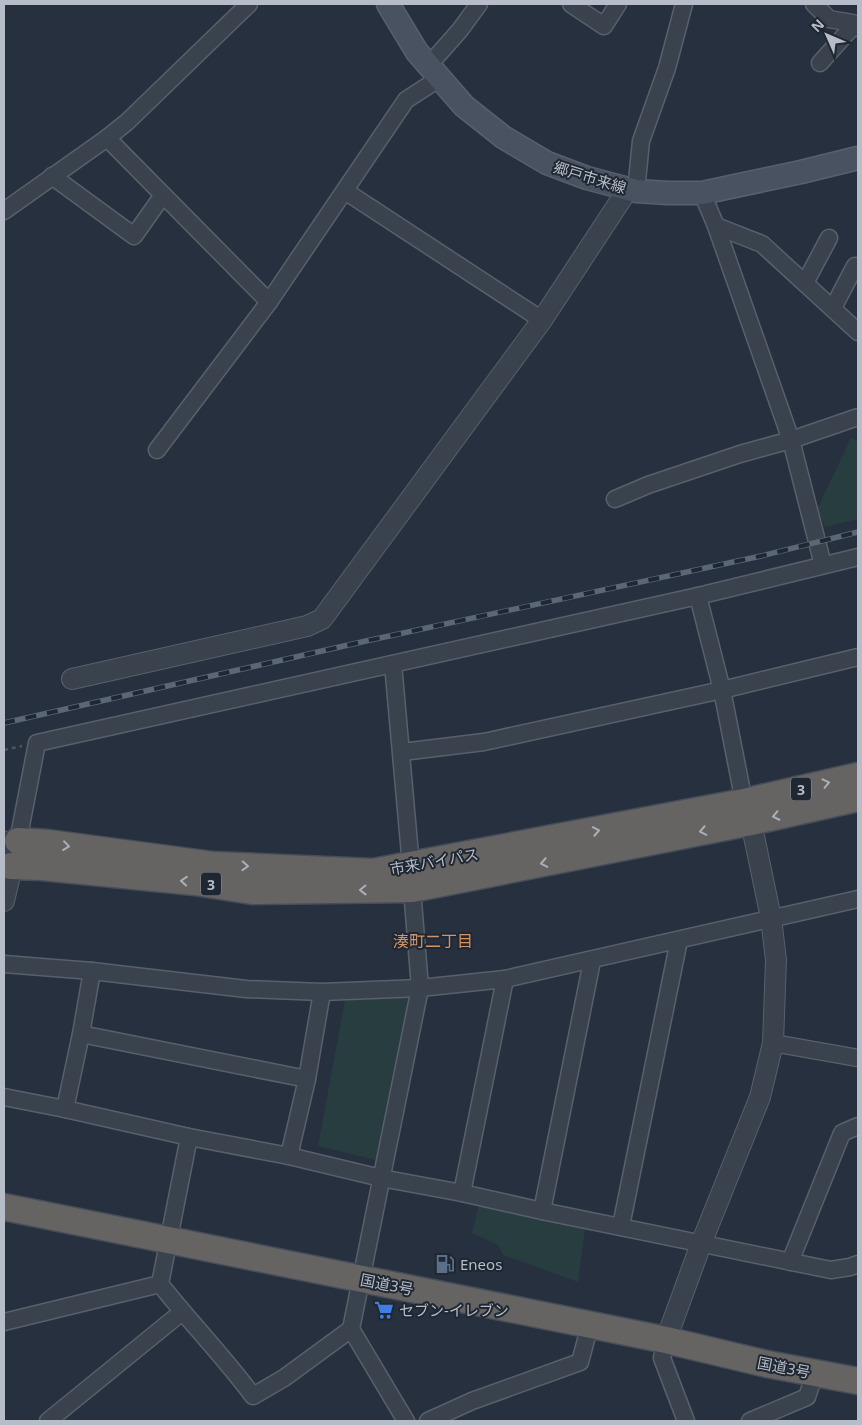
<svg xmlns="http://www.w3.org/2000/svg" width="862" height="1425" font-family="'Noto Sans','Noto Sans JP',sans-serif">
	<style>
		.green { fill: #283d3f }
		.lines { fill: none; stroke-linecap: round; stroke-linejoin: round }
		.minor-casing { stroke: #58606c; stroke-width: 19 }
		.tertiary-casing { stroke: #58606c; stroke-width: 22 }
		.secondary-casing { stroke: #58606c; stroke-width: 25 }
		.trunk-casing { stroke: #454d59; stroke-width: 29 }
		.path { stroke: #465a5c; stroke-width: 2.5; stroke-dasharray: 4 4; stroke-linecap: butt }
		.minor { stroke: #3a424e; stroke-width: 16 }
		.tertiary { stroke: #3a424e; stroke-width: 20 }
		.secondary { stroke: #485261; stroke-width: 22 }
		.trunk { stroke: #666462; stroke-width: 26 }
		.rail-casing { stroke: #5c6775; stroke-width: 5.5 }
		.rail { stroke: #1f2733; stroke-width: 4; stroke-dasharray: 11; stroke-linecap: butt }
		.oneway { stroke: #aab0ba }
		.labels { text-anchor: middle; dominant-baseline: central; stroke-width: 4; stroke-linejoin: round; paint-order: stroke }
		.shield { fill: #1f2733; stroke: #89909c; stroke-width: 1 }
		.shield-label { font-size: 14px; font-weight: bold; fill: #b6bdc9 }
		.street-label { font-size: 15px; fill: #b6bdc9; stroke: #1f2733 }
		.poi-label { font-size: 15px; fill: #b6bdc9; stroke: #1f2733; text-anchor: start }
		.neighbourhood-label { font-size: 16px; fill: #d09469; stroke: #1f2733 }
	</style>
	<rect width="100%" height="100%" fill="#26303e"/>
	<g class="green">
		<path d="M851,438L858,441V519L825,527L817,509Z"/>
		<path d="M415,992L380,1161L318,1146L345,999Z"/>
		<path d="M479,1203L585,1228L578,1282L503,1255L498,1245L472,1233Z"/>
	</g>
	<g class="lines">
		<g class="minor-casing">
			<g id="minor">
				<path d="M571,4L604,26L618,4"/>
				<path d="M814,4L829,19L853,23L858,28"/>
				<path d="M820,63L854,25"/>
				<path d="M429,65L460,30L479,4"/>
				<path d="M107,138L269,302"/>
				<path d="M52,176L134,236L163,195"/>
				<path d="M345,191L542,320"/>
				<path d="M636,191L641,141L667,68L684,4"/>
				<path d="M702,193L716,226L791,440L823,565"/>
				<path d="M4,211L107,138L127,122L249,4"/>
				<path d="M716,226L762,244L858,332"/>
				<path d="M805,283L829,238"/>
				<path d="M833,308L855,266"/>
				<path d="M157,450L269,302L406,100L440,78"/>
				<path d="M615,499L648,485L740,454L791,440L858,417"/>
				<path d="M698,596L722,690L744,802"/>
				<path d="M393,664L411,866"/>
				<path d="M402,752L484,742L722,690L858,657"/>
				<path d="M18,841L37,743L698,596L858,557"/>
				<path d="M4,964L92,971L246,989L322,992L420,988L505,979L858,899"/>
				<path d="M81,1034L307,1079"/>
				<path d="M773,1043L858,1058"/>
				<path d="M4,1097L65,1109L189,1137L289,1156L381,1178L462,1193L542,1211L831,1270L850,1267L858,1264"/>
				<path d="M65,1109L81,1034L92,971"/>
				<path d="M189,1137L160,1284C190,1322 224,1357 253,1396L284,1378L351,1329"/>
				<path d="M289,1156L307,1079L322,992"/>
				<path d="M462,1193L505,979"/>
				<path d="M542,1211L592,961"/>
				<path d="M621,1226L679,940"/>
				<path d="M790,1262L842,1133L858,1126"/>
				<path d="M4,1322L160,1284"/>
				<path d="M666,1340L662,1358L686,1421"/>
				<path d="M48,1421L182,1312"/>
				<path d="M406,1421L351,1329L420,988L412,889"/>
				<path d="M428,1421L472,1401L580,1362L590,1325"/>
				<path d="M750,1421L807,1397L815,1373"/>
			</g>
		</g>
		<g class="tertiary-casing">
			<g id="tertiary">
				<path d="M72,679L307,626L322,619L542,320L628,189"/>
				<path d="M4,842L18,841L4,901"/>
				<path d="M666,1340L701,1244L760,1097L773,1043L776,960L771,918L751,822L747,809"/>
			</g>
		</g>
		<g class="secondary-casing">
			<path id="secondary" d="M388,4L417,52L464,106L503,137L547,163L587,178L636,191L668,193H702L801,172L858,158"/>
		</g>
		<g class="trunk-casing">
			<g id="trunk">
				<path d="M18,841L48,843L213,865L373,872L744,802L858,776"/>
				<path d="M11,866L42,867L195,882L252,891L412,889L751,822L858,798"/>
				<path d="M4,1207L666,1340L767,1364L858,1381"/>
			</g>
		</g>
		<path class="path" d="M4,750L22,746"/>
		<use href="#minor" class="minor"/>
		<use href="#tertiary" class="tertiary"/>
		<use href="#secondary" class="secondary"/>
		<use href="#trunk" class="trunk"/>
		<g class="rail-casing">
			<path id="rail" d="M4,723L366,641L761,556L858,532"/>
		</g>
		<use href="#rail" class="rail"/>
	</g>
	<defs><path id="oneway-chevron" d="M-2-3.5L2.5 0L-2 3.5" fill="none" stroke-width="1.6" stroke-linecap="round" stroke-linejoin="round" transform="scale(1.25)"/></defs>
	<g class="oneway">
		<use href="#oneway-chevron" transform="translate(826 783) rotate(-13)"/>
		<use href="#oneway-chevron" transform="translate(776 816) rotate(168)"/>
		<use href="#oneway-chevron" transform="translate(596 831) rotate(-11)"/>
		<use href="#oneway-chevron" transform="translate(703 831) rotate(169)"/>
		<use href="#oneway-chevron" transform="translate(66 846) rotate(7)"/>
		<use href="#oneway-chevron" transform="translate(544 863) rotate(169)"/>
		<use href="#oneway-chevron" transform="translate(245 866) rotate(3)"/>
		<use href="#oneway-chevron" transform="translate(184 881) rotate(-175)"/>
		<use href="#oneway-chevron" transform="translate(363 890) rotate(179)"/>
	</g>
	<defs>
		<g id="fuel-bare" transform="scale(1.5)"><path d="M-5.5-6h7V0h2V4h1.3V-2.5L3-4.5l.8-.8L6-3V5H2.5V1h-1V6h-7ZM-4.2-4.7v3.2H.2V-4.7Z" fill="#5c6f8a" stroke="#1f2733" stroke-width="2.5" paint-order="stroke"/></g>
		<g id="supermarket-bare" transform="scale(1.5)"><path d="M-6-5.5h2.5l.6 2H6L4.5 2H-2.5L-4.4-4H-6ZM-1.5 3.2a1.3 1.3 0 1 0 .1 0ZM3 3.2a1.3 1.3 0 1 0 .1 0Z" fill="#3f7fe0" stroke="#1f2733" stroke-width="2.5" paint-order="stroke"/></g>
	</defs>
	<g fill-rule="evenodd">
		<use href="#fuel-bare" x="445" y="1264"/>
		<use href="#supermarket-bare" x="384" y="1310"/>
	</g>
	<g class="labels">
		<g class="shield">
			<rect x="791" y="777.5" width="20" height="23" rx="4"/>
			<rect x="201" y="872.5" width="20" height="23" rx="4"/>
		</g>
		<g class="shield-label">
			<text x="801" y="789">3</text>
			<text x="211" y="884">3</text>
		</g>
		<g class="street-label">
			<text transform="translate(590 177) rotate(17)">郷戸市来線</text>
			<text transform="translate(434 861) rotate(-10)">市来バイパス</text>
			<text transform="translate(387 1284) rotate(11)">国道3号</text>
			<text transform="translate(784 1367) rotate(11)">国道3号</text>
		</g>
		<g class="poi-label">
			<text x="460" y="1264">Eneos</text>
			<text x="399" y="1310">セブン-イレブン</text>
		</g>
		<g class="neighbourhood-label">
			<text x="433" y="941">湊町二丁目</text>
		</g>
	</g>
	<rect width="862" height="1425" fill="none" stroke="#b6bdc9" stroke-width="10"/>
	<g transform="translate(827 35) rotate(315)" stroke="#1f2733" stroke-width="4" paint-order="stroke">
	<path d="M0-4L9 19L0 12L-9 19Z" fill="#b6bdc9"/>
	<text y="-8" font-size="14" font-weight="bold" text-anchor="middle" fill="#b6bdc9">N</text>
	</g>
</svg>
